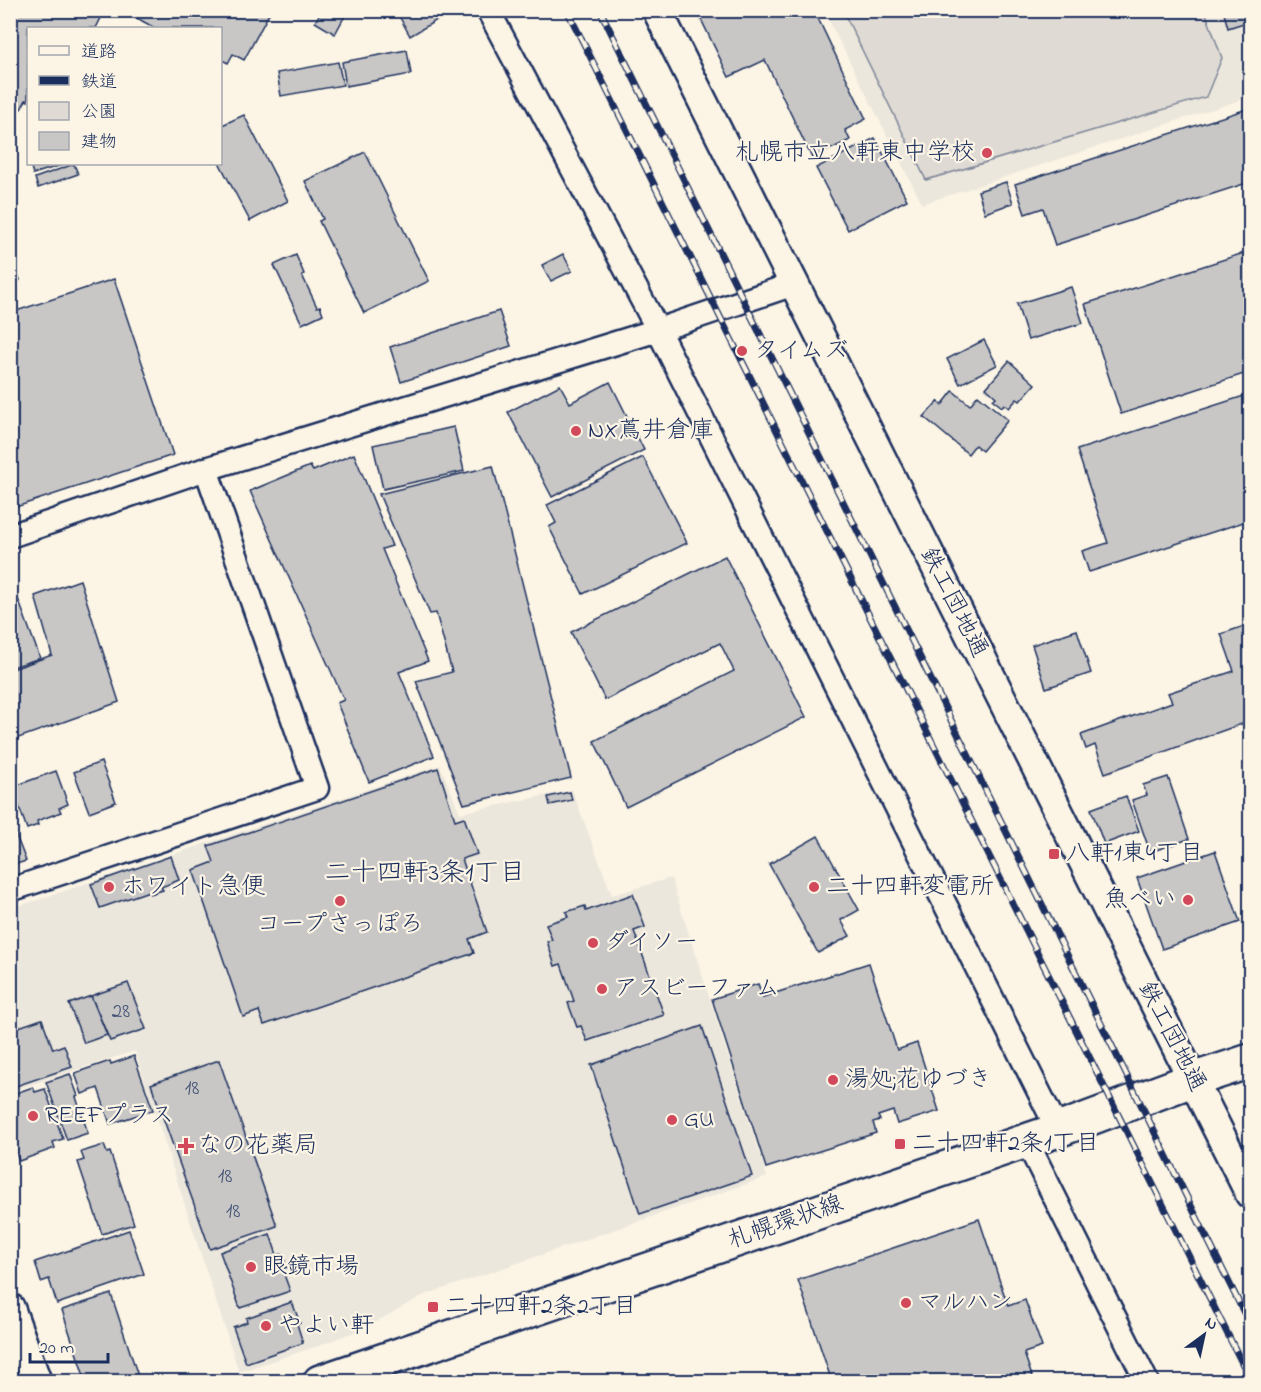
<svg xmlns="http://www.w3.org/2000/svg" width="1261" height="1392" font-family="'Indie Flower','Klee One',sans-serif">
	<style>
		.built { fill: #ece7dc }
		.green { fill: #dfdbd4; stroke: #7d8599; stroke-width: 1.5 }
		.building { fill: #c8c7c6; stroke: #1b2f5e; stroke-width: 1.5 }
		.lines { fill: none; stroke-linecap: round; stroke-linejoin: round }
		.minor-casing { stroke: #1b2f5e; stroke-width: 27 }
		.tertiary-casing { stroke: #1b2f5e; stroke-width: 33 }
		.primary-casing { stroke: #1b2f5e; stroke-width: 38 }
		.minor { stroke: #fcf5e5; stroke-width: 22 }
		.tertiary { stroke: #fcf5e5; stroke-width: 28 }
		.primary { stroke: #fcf5e5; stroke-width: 33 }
		.rail-casing { stroke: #1b2f5e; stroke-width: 7 }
		.rail { stroke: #fcf5e5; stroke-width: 4.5; stroke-dasharray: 14; stroke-linecap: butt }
		.poi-dot { fill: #d1495b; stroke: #fcf5e5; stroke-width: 2 }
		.labels { text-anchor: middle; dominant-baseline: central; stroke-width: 4.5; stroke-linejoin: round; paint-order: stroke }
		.number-label { font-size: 21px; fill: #465578 }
		.poi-label { font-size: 24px; fill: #1b2f5e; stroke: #fcf5e5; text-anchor: start }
		.street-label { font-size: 24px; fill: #1b2f5e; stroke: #fcf5e5 }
		.neighbourhood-label { font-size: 26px; fill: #1b2f5e; stroke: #fcf5e5 }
	</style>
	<rect width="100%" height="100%" fill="#fcf5e5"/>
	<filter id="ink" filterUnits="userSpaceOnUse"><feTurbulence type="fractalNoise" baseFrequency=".0167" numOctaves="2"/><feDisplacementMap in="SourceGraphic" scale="12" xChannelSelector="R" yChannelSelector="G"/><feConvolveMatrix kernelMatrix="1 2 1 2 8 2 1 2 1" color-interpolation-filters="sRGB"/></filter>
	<g filter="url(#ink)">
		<g class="built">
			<path d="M824,11H1250V97L922,204Z"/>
			<path d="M440,765L460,813L572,790L612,895L671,878L767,1177L422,1296L367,1327L318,1346L239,1372L135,1051L11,1091L10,909Z"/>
		</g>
		<path class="green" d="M843,11H1205L1222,58L1206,97L926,180Z"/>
		<g class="building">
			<path d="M12,10H105L96,28H28V101L26,100L21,109L13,104L16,98L11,96L13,92L10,91L12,86L10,85V15Z"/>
			<path d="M122,10H163V12L173,18L178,10H271L244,60L233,54L228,63L220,59V28H155Z"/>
			<path d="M322,10H348L335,34L315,22Z"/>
			<path d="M404,10H448L449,13L410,36L398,14Z"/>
			<path d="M709,10H814L866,119L845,130L850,140L812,158L765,60L729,77L699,15Z"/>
			<path d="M1223,10H1250V21L1228,28Z"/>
			<path d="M407,50L411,74L346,86L342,62Z"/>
			<path d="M338,62L343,85L281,96L277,73Z"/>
			<path d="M1250,108V182L1055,245L1043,208L1025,214L1015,184Z"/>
			<path d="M244,115L288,201L250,221L220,164V126Z"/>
			<path d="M875,138L907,200L848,230L816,168Z"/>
			<path d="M365,152L429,281L364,313L319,221L323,219L305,181Z"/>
			<path d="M30,164H65L33,174Z"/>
			<path d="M74,164L78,174L38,188L35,178Z"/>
			<path d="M1006,182L1013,203L985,213L978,191Z"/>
			<path d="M1250,251V372L1121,414L1085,304Z"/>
			<path d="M10,254L20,280L10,283Z"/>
			<path d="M563,254L572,271L551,281L542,265Z"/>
			<path d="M296,255L304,274L302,275L317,307L320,306L323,314L302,324L274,265Z"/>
			<path d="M114,279L173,455L10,509V313Z"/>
			<path d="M1071,287L1083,323L1028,340L1017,304Z"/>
			<path d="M499,311L511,346L401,382L390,347Z"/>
			<path d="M984,340L997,365L960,384L947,359Z"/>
			<path d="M1009,361L1035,384L1020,401L1017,399L1009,408L1004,404L1002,407L993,400L996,397L986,388Z"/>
			<path d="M610,382L644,450L552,497L508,412L560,385L570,403Z"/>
			<path d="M953,391L970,405L978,395L1008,420L982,451L975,445L968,454L924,417L938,401L942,405Z"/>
			<path d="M1250,394V520L1089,572L1082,551L1108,543L1077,450Z"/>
			<path d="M454,427L464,471L383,489L373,445Z"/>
			<path d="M354,454L392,546L382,549L428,661L399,672L434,756L369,782L337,703L344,700L250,491L310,466L313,471Z"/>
			<path d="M643,457L687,543L583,594L549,527L556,523L547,505Z"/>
			<path d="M493,466L571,778L464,804L416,681L452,672L436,613L430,614L379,494Z"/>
			<path d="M725,556L806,717L626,807L594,741L734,671L720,643L605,700L571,632Z"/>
			<path d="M10,577L40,658L10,668Z"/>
			<path d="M80,580L119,702L10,741V670L52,655L35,596Z"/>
			<path d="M1250,624V721L1105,773L1095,745L1086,749L1081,735L1172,702L1168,693L1234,671L1221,634Z"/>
			<path d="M1077,630L1091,673L1046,688L1032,645Z"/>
			<path d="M101,762L116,802L89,812L74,772Z"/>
			<path d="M438,768L455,820L464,817L477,854L462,859L487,932L469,939L474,953L264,1025L259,1011L243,1017L193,870L214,862L208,846Z"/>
			<path d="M56,771L68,804L59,808L61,812L37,821L38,825L27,829L12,787Z"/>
			<path d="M1168,777L1189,839L1150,852L1132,800L1147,795L1143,785Z"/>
			<path d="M570,792L572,800L550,805L548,797Z"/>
			<path d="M1126,796L1139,831L1104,844L1091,809Z"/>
			<path d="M10,820L26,861L10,866Z"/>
			<path d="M818,836L859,910L841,920L850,936L818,953L769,864Z"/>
			<path d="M1215,851L1240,922L1162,949L1137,878Z"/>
			<path d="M171,856L179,880L161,887L163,890L150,894L149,891L100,908L91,884Z"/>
			<path d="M633,894L645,927L634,931L664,1015L587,1041L581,1026L577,1027L568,1003L574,1001L561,964L555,966L547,941L552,940L546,924L568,917L566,912L585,906L586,911Z"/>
			<path d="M869,963L897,1050L917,1043L939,1111L897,1124L893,1111L878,1116L880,1120L873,1122L876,1133L766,1168L712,999L758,984L763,997Z"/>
			<path d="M128,983L146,1029L110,1041L91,996Z"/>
			<path d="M91,996L107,1035L84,1043L69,1004Z"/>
			<path d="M42,1019L53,1049L64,1045L72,1067L10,1088V1030Z"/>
			<path d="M702,1026L752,1176L640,1214L591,1065Z"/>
			<path d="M134,1056L153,1110L110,1124L98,1088L82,1094L75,1073L110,1061L111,1064Z"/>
			<path d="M219,1060L277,1226L210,1249L151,1084Z"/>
			<path d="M70,1074L78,1096L76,1097L88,1133L67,1140L46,1082Z"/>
			<path d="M33,1087L35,1092L45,1089L63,1139L53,1142L55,1148L19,1161L10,1137V1095Z"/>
			<path d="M104,1145L107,1153L110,1152L134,1224L102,1234L78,1162L84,1160L81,1152Z"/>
			<path d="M979,1219L1008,1306L1025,1300L1042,1347L1024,1353L1034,1382H832L798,1280Z"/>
			<path d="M129,1230L144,1274L57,1304L49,1279L41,1282L35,1262Z"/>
			<path d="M270,1234L277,1255L282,1254L287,1267L282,1269L290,1291L240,1308L220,1252Z"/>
			<path d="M111,1294L140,1382H86L62,1310Z"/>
			<path d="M292,1302L300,1323L297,1324L303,1343L246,1363L233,1327L247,1322L246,1318Z"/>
		</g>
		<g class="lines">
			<g class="minor-casing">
				<g id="minor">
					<path d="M488,10L658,330L1058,1130"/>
					<path d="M10,536L206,469L658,330L794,284"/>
					<path d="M10,890L317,788L206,469"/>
					<path d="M1026,1140L1147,1382"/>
				</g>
			</g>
			<g class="tertiary-casing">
				<g id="tertiary">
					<path d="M657,10L1250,1194"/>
					<path d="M10,1308L37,1382"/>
				</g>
			</g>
			<g class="primary-casing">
				<path id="primary" d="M320,1382L1058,1130L1192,1080L1250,1061"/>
			</g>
			<use href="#minor" class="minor"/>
			<use href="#tertiary" class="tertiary"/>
			<use href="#primary" class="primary"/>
			<g class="rail-casing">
				<g id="rail">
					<path d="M567,10L1250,1379"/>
					<path d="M600,10L1250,1325"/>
				</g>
			</g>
			<use href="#rail" class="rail"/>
		</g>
	</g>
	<g class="poi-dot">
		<circle cx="987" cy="153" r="6"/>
		<circle cx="742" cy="351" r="6"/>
		<circle cx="576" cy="431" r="6"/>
		<rect x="1048" y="848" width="12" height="12" rx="3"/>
		<circle cx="109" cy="887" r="6"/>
		<circle cx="814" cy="887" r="6"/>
		<circle cx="1188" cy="900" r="6"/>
		<circle cx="340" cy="901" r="6"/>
		<circle cx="593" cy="943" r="6"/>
		<circle cx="602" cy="989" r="6"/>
		<circle cx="833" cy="1080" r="6"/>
		<circle cx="33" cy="1116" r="6"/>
		<circle cx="672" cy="1120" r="6"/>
		<rect x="894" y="1138" width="12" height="12" rx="3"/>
		<path d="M183 1137h6v6h6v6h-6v6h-6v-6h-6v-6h6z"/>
		<circle cx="251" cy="1267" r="6"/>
		<circle cx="906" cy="1303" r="6"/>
		<rect x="427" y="1301" width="12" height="12" rx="3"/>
		<circle cx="266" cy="1326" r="6"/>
	</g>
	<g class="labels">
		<g class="number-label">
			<text x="121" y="1012">28</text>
			<text x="192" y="1089">18</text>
			<text x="225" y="1177">18</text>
			<text x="233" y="1212">18</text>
		</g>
		<g class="poi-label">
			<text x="975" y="153" text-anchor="end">札幌市立八軒東中学校</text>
			<text x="754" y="351">タイムズ</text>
			<text x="588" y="431">NX蔦井倉庫</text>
			<text x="1066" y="854">八軒1東4丁目</text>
			<text x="121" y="887">ホワイト急便</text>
			<text x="826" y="887">二十四軒変電所</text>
			<text x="1176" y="900" text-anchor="end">魚べい</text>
			<text x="340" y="925" text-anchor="middle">コープさっぽろ</text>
			<text x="605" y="943">ダイソー</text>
			<text x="614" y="989">アスビーファム</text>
			<text x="845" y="1080">湯処;花ゆづき</text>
			<text x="45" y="1116">REEFプラス</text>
			<text x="684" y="1120">GU</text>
			<text x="912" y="1144">二十四軒2条1丁目</text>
			<text x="198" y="1146">なの花薬局</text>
			<text x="263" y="1267">眼鏡市場</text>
			<text x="918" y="1303">マルハン</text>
			<text x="445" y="1307">二十四軒2条2丁目</text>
			<text x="278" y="1326">やよい軒</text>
		</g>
		<g class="street-label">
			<text transform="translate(953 603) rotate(63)">鉄工団地通</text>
			<text transform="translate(1171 1037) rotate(63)">鉄工団地通</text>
			<text transform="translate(786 1223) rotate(-19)">札幌環状線</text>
		</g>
		<g class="neighbourhood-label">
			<text x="425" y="874">二十四軒3条1丁目</text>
		</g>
	</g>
	<rect width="1261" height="1392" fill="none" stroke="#fcf5e5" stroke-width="36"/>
	<rect x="18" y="18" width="1225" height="1356" fill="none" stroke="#1b2f5e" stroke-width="2" filter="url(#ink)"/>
	<rect x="27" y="27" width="195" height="138" fill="#fcf5e5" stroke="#a2a6af" stroke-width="1.5"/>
	<rect x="39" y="46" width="30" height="9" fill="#fcf5e5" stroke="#a2a6af" stroke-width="1.5"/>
	<text x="81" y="57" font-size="18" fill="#1b2f5e">道路</text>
	<rect x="39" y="76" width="30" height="9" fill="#1b2f5e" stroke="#a2a6af" stroke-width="1.5"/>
	<text x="81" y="87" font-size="18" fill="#1b2f5e">鉄道</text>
	<rect x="39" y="102" width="30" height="18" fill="#dfdbd4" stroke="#a2a6af" stroke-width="1.5"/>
	<text x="81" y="117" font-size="18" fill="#1b2f5e">公園</text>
	<rect x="39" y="132" width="30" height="18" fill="#c8c7c6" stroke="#a2a6af" stroke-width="1.5"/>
	<text x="81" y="147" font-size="18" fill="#1b2f5e">建物</text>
	<g transform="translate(1204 1335) rotate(33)" stroke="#fcf5e5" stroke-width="4.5" paint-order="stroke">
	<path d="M0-4.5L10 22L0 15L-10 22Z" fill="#1b2f5e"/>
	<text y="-9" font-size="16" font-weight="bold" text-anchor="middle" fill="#1b2f5e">N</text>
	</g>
	<path d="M30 1353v9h78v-9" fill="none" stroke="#1b2f5e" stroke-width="3"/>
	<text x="39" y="1353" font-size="18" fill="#1b2f5e" stroke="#fcf5e5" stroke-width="4.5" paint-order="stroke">20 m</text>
</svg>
